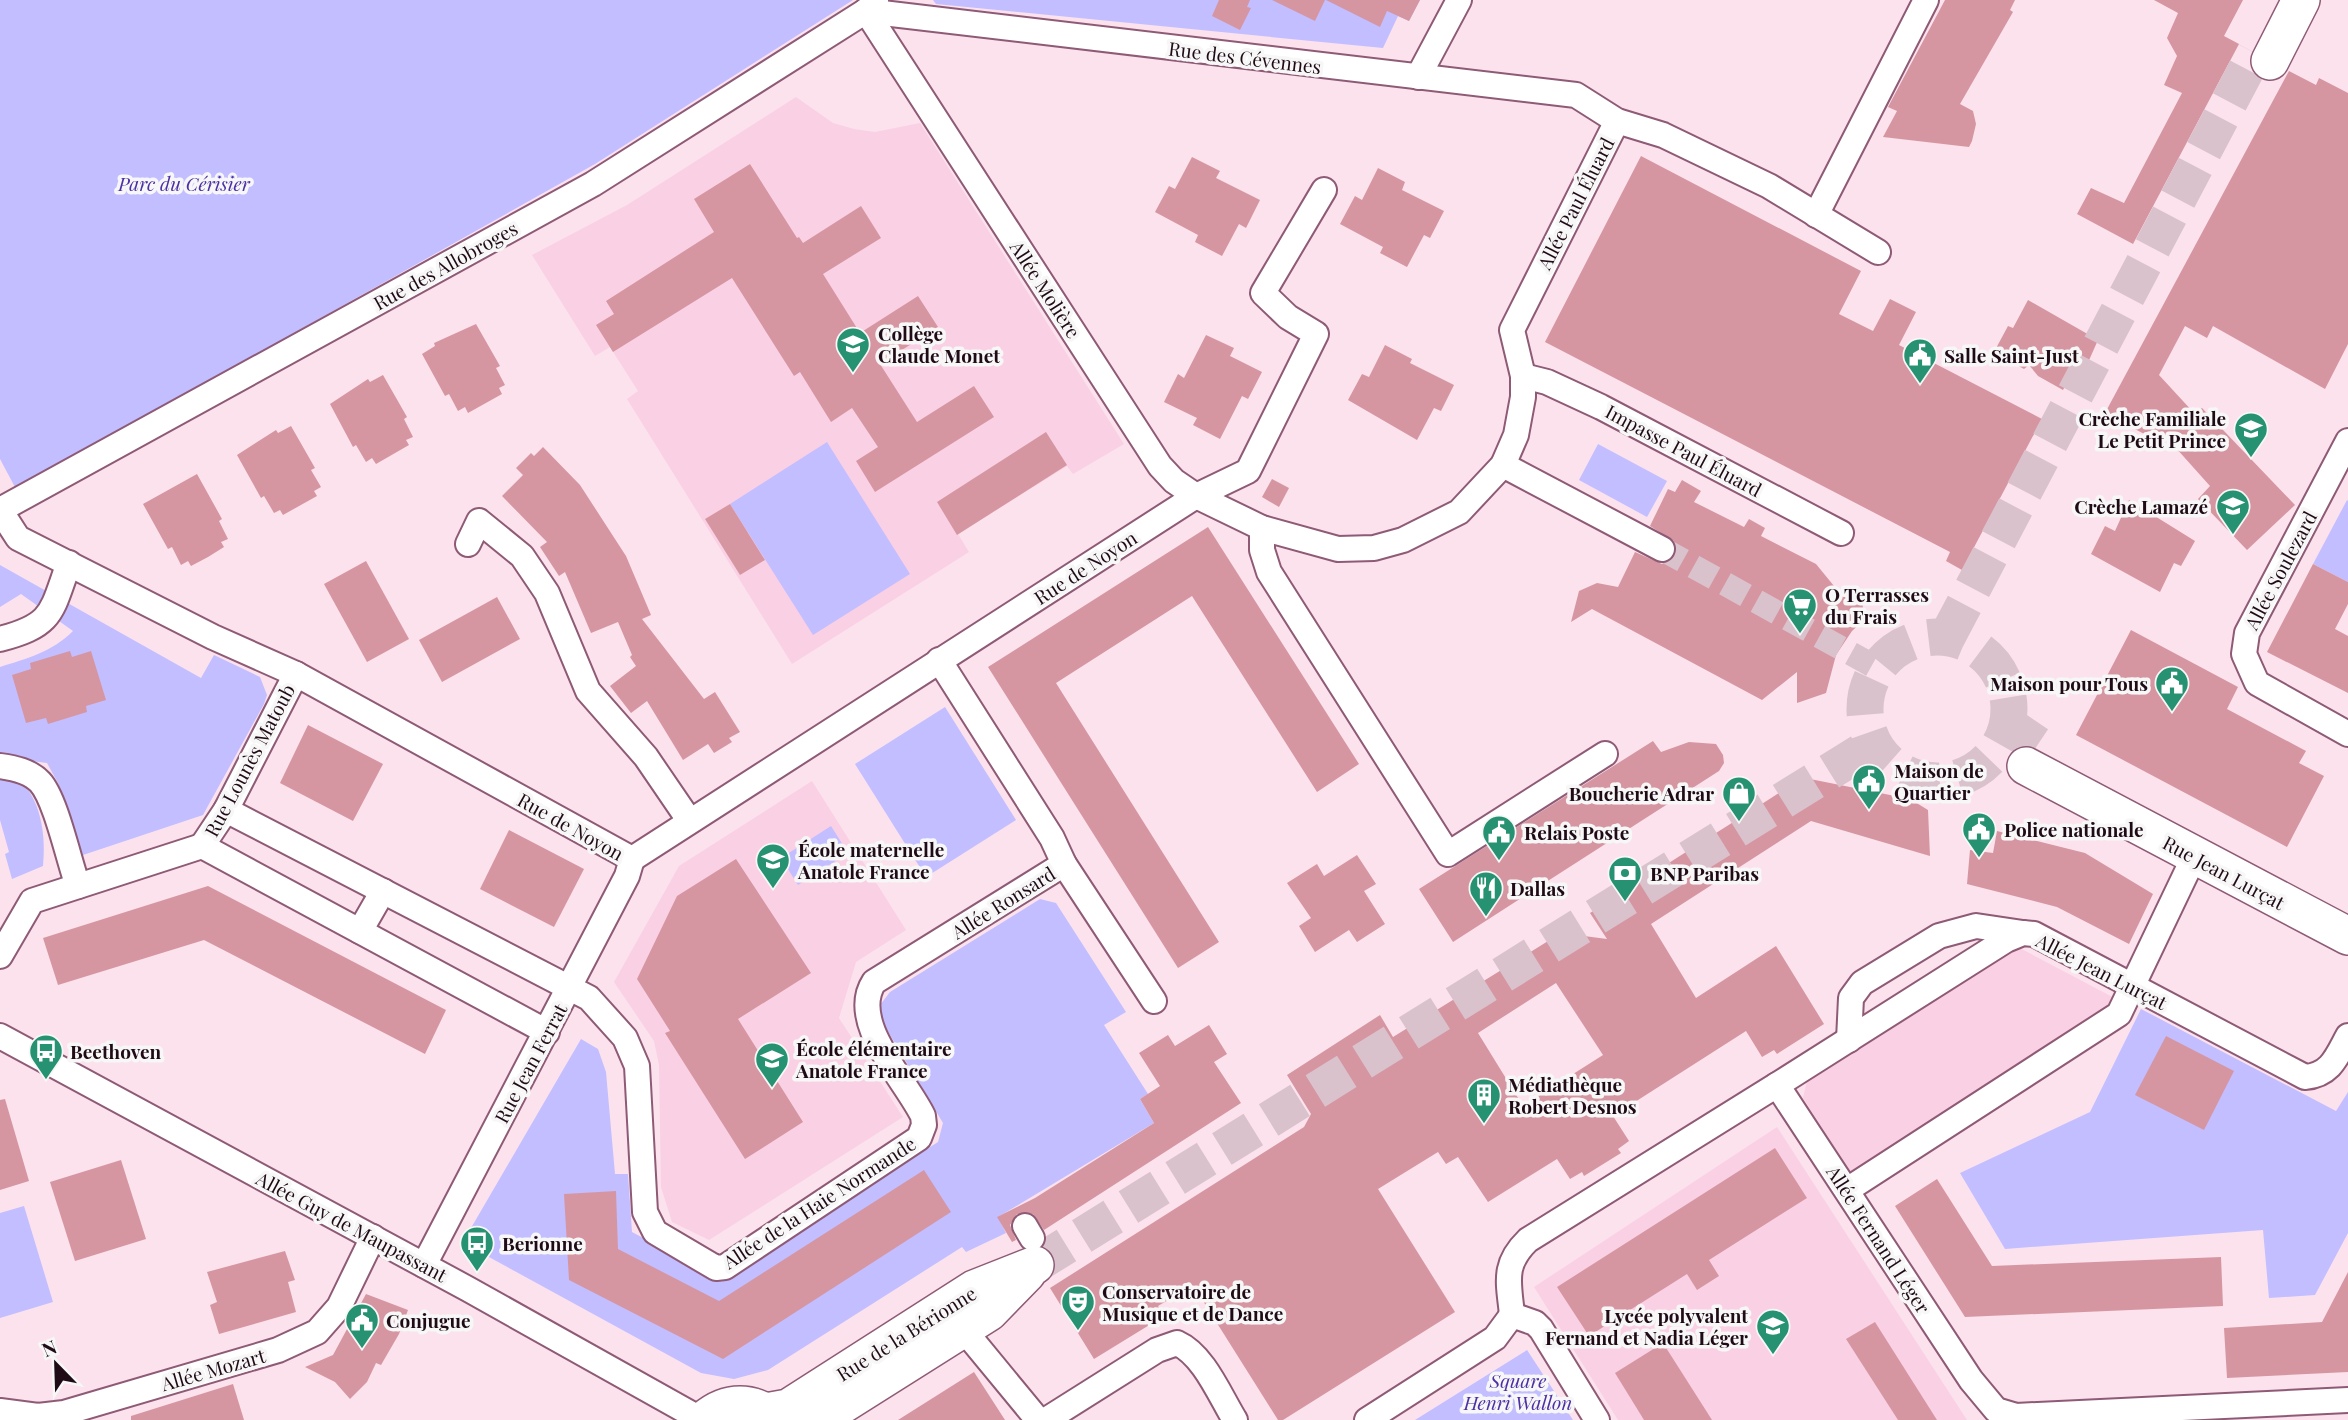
<svg xmlns="http://www.w3.org/2000/svg" width="2348" height="1420" font-family="'Playfair Display',serif">
	<style>
		.built { fill: #fad0e4 }
		.green { fill: #c3beff }
		.building { fill: #d696a1; fill-rule: evenodd }
		.lines { fill: none; stroke-linecap: round; stroke-linejoin: round }
		.street-tunnel { stroke: #dac2cd; stroke-width: 24; stroke-dasharray: 24 12; stroke-linecap: butt }
		.secondary-tunnel { stroke: #dac2cd; stroke-width: 37; stroke-dasharray: 37 18; stroke-linecap: butt }
		.street-casing { stroke: #8e5a75; stroke-width: 28 }
		.secondary-casing { stroke: #8e5a75; stroke-width: 40 }
		.street { stroke: #fff; stroke-width: 24 }
		.secondary { stroke: #fff; stroke-width: 37 }
		.labels { text-anchor: middle; dominant-baseline: central; stroke-width: 7; stroke-linejoin: round; paint-order: stroke }
		.street-label { font-size: 19px; fill: #1f0b16; stroke: #f7f7f7 }
		.park-label { font-size: 19px; font-style: italic; fill: #4d2fa6; stroke: #f7f7f7 }
		.poi-label { font-size: 19px; font-weight: bold; fill: #1f0b16; stroke: #f7f7f7; text-anchor: start }
	</style>
	<rect width="100%" height="100%" fill="#fbe2ed"/>
	<g class="built">
		<path d="M796,97L833,123L854,129L875,132L920,123L1124,444L1073,474L1067,466L958,534L969,552L792,664L627,399L638,391L610,347L595,356L532,255L627,205Z"/>
		<path d="M812,781L906,930L856,962L839,1018L903,1117L709,1240L672,1222L661,1187L659,1065L654,1041L614,982L679,866Z"/>
		<path d="M2016,946L2120,1001L1851,1173L1803,1098L1807,1081Z"/>
		<path d="M1777,1127L1967,1420H1618L1534,1287Z"/>
	</g>
	<g class="green">
		<path d="M0,0H853L595,164L16,489L0,459Z"/>
		<path d="M933,0H1420L1409,21L1398,16L1383,48L936,4Z"/>
		<path d="M827,442L910,574L813,635L730,504Z"/>
		<path d="M1598,444L1667,481L1647,517L1579,480Z"/>
		<path d="M2347,500L2348,501V582L2313,564Z"/>
		<path d="M0,565L201,678L214,655L260,677L267,695L264,704L203,815L83,855L58,783L47,763L0,757V667C28,658 52,652 73,631L21,594L0,607Z"/>
		<path d="M945,707L1016,820L926,877L855,764Z"/>
		<path d="M0,779L22,782C42,804 46,838 43,866L12,879L5,854L9,852L0,820Z"/>
		<path d="M831,826L848,853L798,885L781,858Z"/>
		<path d="M1040,899L1056,903L1126,1012L1104,1025L1148,1094L1140,1099L1154,1123L998,1217L1006,1233L966,1252L962,1247L768,1370L734,1379L701,1373L478,1251L471,1228L581,1039L598,1049L606,1072L615,1174H628L632,1232L722,1280L938,1142L943,1123L881,1020L880,1005L890,992Z"/>
		<path d="M2141,1009L2336,1111L2348,1092V1233L2315,1295L2269,1298L2263,1230L2005,1249L1960,1173L2090,1112Z"/>
		<path d="M24,1206L53,1302L0,1318V1213Z"/>
		<path d="M1527,1350L1573,1420H1415Z"/>
	</g>
	<g class="building">
		<path d="M1219,0H1250L1247,7L1251,8L1240,30L1212,16Z"/>
		<path d="M1272,0H1325L1315,21Z"/>
		<path d="M1326,0H1420L1409,21L1387,11L1380,27Z"/>
		<path d="M1945,0H2015L2010,10L2013,12L1960,104L1973,111L1976,124L1972,141L1969,147L1883,137L1897,111L1888,107Z"/>
		<path d="M2154,0H2243L2224,36L2239,44L2133,244L2077,214L2091,188L2124,203L2182,93L2164,85L2177,56L2167,38L2178,13Z"/>
		<path d="M2289,71L2316,85L2319,78L2348,93V344L2325,389L2213,326L2207,338L2185,326L2159,375L2194,413L2202,408L2295,505L2247,550L2198,499L2210,486L2167,438L2161,443L2105,413Z"/>
		<path d="M1641,156L1861,271L1839,314L1873,331L1890,299L1916,312L1899,345L2042,419L1962,570L1946,561L1950,552L1545,342Z"/>
		<path d="M1192,157L1220,171L1216,178L1260,200L1246,228L1239,224L1222,256L1195,242L1198,235L1155,212L1169,186L1175,189Z"/>
		<path d="M750,164L797,238L799,237L803,243L861,206L881,238L823,274L860,333L918,296L938,327L880,364L917,422L974,386L994,417L875,492L856,461L878,447L852,408L831,422L800,372L794,376L732,278L613,352L596,325L614,314L606,301L714,232L694,199Z"/>
		<path d="M1378,168L1405,182L1402,190L1444,211L1430,238L1424,235L1407,267L1380,253L1383,247L1340,224L1355,196L1362,200Z"/>
		<path d="M2028,300L2098,340L2086,367L2077,363L2063,390L2038,376L2029,365L2024,369L1994,352L2008,326L2013,328Z"/>
		<path d="M476,324L500,366L496,368L505,385L499,388L502,394L468,413L465,407L458,411L449,394L445,396L422,354L435,346L434,343Z"/>
		<path d="M1206,335L1234,348L1230,356L1262,372L1248,399L1242,396L1220,439L1193,425L1197,418L1164,402L1178,374L1184,378Z"/>
		<path d="M1385,345L1412,359L1410,363L1454,385L1441,411L1434,408L1417,440L1348,400L1362,374L1369,377Z"/>
		<path d="M383,375L407,417L404,419L413,437L406,440L409,445L376,464L372,458L366,462L356,445L353,447L330,404L368,379L370,382Z"/>
		<path d="M291,426L315,468L311,470L321,487L314,491L317,496L283,515L280,510L274,513L264,496L261,498L237,455L276,430L278,433Z"/>
		<path d="M1046,432L1067,465L957,535L937,502Z"/>
		<path d="M543,447L580,485L626,556L651,615L642,619L704,699L715,692L740,732L729,738L732,742L714,753L708,744L683,760L647,701L631,713L610,686L636,666L630,657L632,655L618,622L591,633L565,572L559,576L540,547L547,542L502,496L523,475L516,468L531,453L534,456Z"/>
		<path d="M197,474L222,519L219,521L228,539L221,542L224,547L208,557L191,566L188,561L181,565L172,547L168,549L143,504Z"/>
		<path d="M1272,479L1289,488L1279,507L1262,497Z"/>
		<path d="M1682,480L1701,491L1694,502L1744,527L1749,519L1765,528L1761,536L1816,564L1843,597L1857,586L1866,618L1852,631L1836,655L1826,693L1797,703V672L1762,700L1592,609L1571,622L1579,591L1597,583L1618,587L1635,552L1662,564L1675,556L1674,541L1650,526L1668,489L1675,492Z"/>
		<path d="M2129,500L2195,541L2181,566L2174,563L2160,592L2091,554L2105,526L2115,531Z"/>
		<path d="M730,504L765,560L740,575L705,519Z"/>
		<path d="M1208,527L1359,764L1317,792L1192,596L1056,683L1219,942L1178,968L988,667Z"/>
		<path d="M366,561L409,639L367,662L324,584Z"/>
		<path d="M2313,564L2348,582V604L2335,629L2348,636V693L2267,652Z"/>
		<path d="M497,597L520,639L442,682L419,640Z"/>
		<path d="M2131,630L2238,687L2227,709L2306,751L2299,763L2324,776L2287,847L2076,735Z"/>
		<path d="M70,651L72,657L91,651L106,700L86,706L87,712L48,724L46,718L26,723L12,675L31,669L30,663Z"/>
		<path d="M308,725L383,764L353,821L280,783Z"/>
		<path d="M1653,741L1661,752L1689,742L1716,744L1723,755L1724,763L1719,771L1453,942L1419,889Z"/>
		<path d="M1810,779L1910,799L1928,810L1930,856L1811,821L1651,924L1696,998L1776,946L1824,1024L1777,1054L1774,1050L1762,1057L1746,1031L1613,1116L1629,1141L1618,1149L1621,1153L1584,1176L1582,1172L1570,1179L1557,1159L1488,1202L1458,1157L1446,1164L1438,1152L1378,1189L1455,1312L1283,1420H1278L1193,1285L1158,1306L1164,1316L1094,1359L1050,1288L1304,1127L1311,1114L1287,1075L1380,1015L1393,1037L1561,933L1607,939L1590,913L1768,800L1796,782ZM1556,983L1603,1055L1523,1106L1478,1033Z"/>
		<path d="M509,830L584,869L554,927L480,889Z"/>
		<path d="M1997,831L2085,853L2153,894L2129,944L2057,907L1967,884L1970,850L1993,853Z"/>
		<path d="M1357,855L1376,884L1364,891L1385,924L1357,942L1349,930L1315,952L1299,926L1311,918L1287,883L1317,864L1324,876Z"/>
		<path d="M736,859L811,973L738,1019L803,1122L745,1159L665,1033L670,1031L637,979L677,896Z"/>
		<path d="M208,886L446,1010L425,1054L204,940L58,985L43,938Z"/>
		<path d="M1209,1025L1227,1054L1214,1062L1241,1103L1044,1230L1033,1214H1017L1010,1225L1016,1240L1012,1242L997,1217L1035,1198L1154,1123L1140,1099L1160,1086L1139,1053L1168,1035L1175,1046Z"/>
		<path d="M2166,1036L2234,1071L2204,1130L2135,1095Z"/>
		<path d="M5,1099L29,1181L0,1190V1100Z"/>
		<path d="M1775,1148L1807,1198L1709,1260L1719,1276L1697,1290L1687,1274L1589,1336L1557,1287Z"/>
		<path d="M121,1160L146,1239L75,1261L50,1182Z"/>
		<path d="M924,1170L951,1212L723,1359L569,1280L564,1194L616,1191L618,1249L719,1301Z"/>
		<path d="M1937,1179L1992,1266L2221,1257L2223,1306L1965,1317L1895,1206Z"/>
		<path d="M285,1251L295,1280L288,1282L296,1312L219,1334L210,1305L217,1302L207,1272Z"/>
		<path d="M2348,1272V1372L2227,1378L2224,1328L2322,1322Z"/>
		<path d="M366,1294L408,1310L399,1334L381,1365L376,1363L367,1382L350,1399L335,1382L305,1367L333,1355Z"/>
		<path d="M1875,1322L1937,1420H1898L1846,1339Z"/>
		<path d="M1663,1343L1712,1420H1644L1615,1373Z"/>
		<path d="M974,1372L1005,1420H898Z"/>
		<path d="M233,1384L244,1420H131V1416Z"/>
	</g>
	<g class="lines">
		<path class="street-tunnel" d="M1662,549L1877,668"/>
		<g class="secondary-tunnel">
			<path d="M1947,637L2255,53"/>
			<circle cx="1937" cy="709" r="72"/>
			<path d="M2007,724L2040,746"/>
			<path d="M1035,1265L1874,744"/>
		</g>
		<g class="street-casing">
			<g id="street">
				<path d="M866,11L1160,466L1174,481L1196,496L1262,528L1338,549L1374,548L1403,540L1459,512L1503,465L1516,435L1523,397V376L1512,330L1617,121"/>
				<path d="M866,11L1576,95L1617,121L1663,135L1769,186L1878,252"/>
				<path d="M1418,77L1459,0"/>
				<path d="M1816,215L1926,0"/>
				<path d="M1523,376L1547,382L1601,407L1841,533"/>
				<path d="M2348,441L2247,633L2244,654L2257,683L2348,734"/>
				<path d="M1503,465L1662,549"/>
				<path d="M0,510L593,184L866,11L876,1"/>
				<path d="M0,510L18,538L213,637L296,674L632,859"/>
				<path d="M1262,528V550L1269,572L1448,854L1605,754"/>
				<path d="M468,544L479,521L522,556L547,593L588,691L646,757L689,820"/>
				<path d="M0,639C54,625 51,612 69,563"/>
				<path d="M939,660L1052,838L1064,864L1154,1001"/>
				<path d="M0,766C14,768 30,771 40,782C56,799 69,862 78,886"/>
				<path d="M226,810L589,998L625,1038L637,1066L645,1212L655,1232L716,1268L725,1267L919,1138L924,1125L923,1116C905,1079 848,1022 874,982L1064,864"/>
				<path d="M202,846L547,1032"/>
				<path d="M202,846L226,810L296,674"/>
				<path d="M632,859L1196,496L1248,471L1316,334L1288,317L1263,293L1324,190"/>
				<path d="M360,931L383,891"/>
				<path d="M0,956L32,901L202,846"/>
				<path d="M0,1036L468,1289L702,1420"/>
				<path d="M1849,1040L1851,998L1862,983L1939,936L1976,926L2023,933"/>
				<path d="M1777,1085L2006,940L2023,933L2034,934L2305,1077C2331,1075 2337,1056 2348,1036"/>
				<path d="M1847,1190L2119,1014L2194,857"/>
				<path d="M1025,1226L1032,1238"/>
				<path d="M424,1265L627,876L632,859"/>
				<path d="M1512,1315C1509,1283 1502,1265 1528,1240L1777,1085L1971,1380L1996,1410L2016,1416L2348,1400"/>
				<path d="M1512,1315L1535,1323L1541,1329L1597,1420"/>
				<path d="M954,1318L1038,1420"/>
				<path d="M0,1411L38,1416L64,1413L278,1350L317,1332L339,1307L373,1237"/>
				<path d="M1046,1420L1157,1350L1177,1343C1204,1355 1220,1396 1235,1420"/>
				<path d="M1367,1420L1495,1338L1512,1315"/>
			</g>
		</g>
		<g class="secondary-casing">
			<g id="secondary">
				<path d="M2270,61L2301,0"/>
				<path d="M2026,766L2348,936"/>
				<path d="M766,1412L788,1408L974,1289L1035,1265"/>
				<path d="M704,1420C727,1400 753,1400 776,1420"/>
				<path d="M818,1420L989,1312L1027,1273"/>
			</g>
		</g>
		<use href="#street" class="street"/>
		<use href="#secondary" class="secondary"/>
	</g>
	<defs>
		<g id="school-pin" transform="scale(1.75)"><path d="M0 17L-7.5 6A9.5 9.5 0 1 1 7.5 6Z" fill="#269271" stroke="#f7f7f7"/><path d="M0-5L7-2L0 1L-7-2ZM-4 1L0 2.5L4 1V4Q0 6-4 4Z" fill="#fff"/></g>
		<g id="civic-pin" transform="scale(1.75)"><path d="M0 17L-7.5 6A9.5 9.5 0 1 1 7.5 6Z" fill="#269271" stroke="#f7f7f7"/><path d="M-.6-6.5H3V-4.5H.6V-3L4-1V1h2V6H-6V1h2V-1L-.6-3ZM-1.2 2.5V6h2.4V2.5Z" fill="#fff"/></g>
		<g id="supermarket-pin" transform="scale(1.75)"><path d="M0 17L-7.5 6A9.5 9.5 0 1 1 7.5 6Z" fill="#269271" stroke="#f7f7f7"/><path d="M-6-5.5h2.5l.6 2H6L4.5 2H-2.5L-4.4-4H-6ZM-1.5 3.2a1.3 1.3 0 1 0 .1 0ZM3 3.2a1.3 1.3 0 1 0 .1 0Z" fill="#fff"/></g>
		<g id="shop-pin" transform="scale(1.75)"><path d="M0 17L-7.5 6A9.5 9.5 0 1 1 7.5 6Z" fill="#269271" stroke="#f7f7f7"/><path d="M-5-2.5h2.3a2.7 3.5 0 0 1 5.4 0H5L5.5 6h-11ZM-1.5-2.5h3a1.5 2.3 0 0 0-3 0Z" fill="#fff"/></g>
		<g id="bank-pin" transform="scale(1.75)"><path d="M0 17L-7.5 6A9.5 9.5 0 1 1 7.5 6Z" fill="#269271" stroke="#f7f7f7"/><path d="M-6-4H6V4H-6ZM0-2.3a2.3 2.3 0 1 0 0 4.6a2.3 2.3 0 1 0 0-4.6Z" fill="#fff"/></g>
		<g id="restaurant-pin" transform="scale(1.75)"><path d="M0 17L-7.5 6A9.5 9.5 0 1 1 7.5 6Z" fill="#269271" stroke="#f7f7f7"/><path d="M-5-6h1v4h1v-4h1v4h1v-4h1v5L-1.5 .5V6h-2V.5L-5-1ZM5-6V6H3V1.5H1.5Q1.5-4 5-6Z" fill="#fff"/></g>
		<g id="bus-pin" transform="scale(1.75)"><path d="M0 17L-7.5 6A9.5 9.5 0 1 1 7.5 6Z" fill="#269271" stroke="#f7f7f7"/><path d="M-5-6H5V4H4V6H2V4H-2V6H-4V4H-5ZM-3.5-4V0h7V-4ZM-3.5 1.2v1.5H-2V1.2ZM2 1.2v1.5H3.5V1.2Z" fill="#fff"/></g>
		<g id="building-pin" transform="scale(1.75)"><path d="M0 17L-7.5 6A9.5 9.5 0 1 1 7.5 6Z" fill="#269271" stroke="#f7f7f7"/><path d="M-4-6H4V6H1V3H-1V6H-4ZM-2.5-4.3h1.7v1.8h-1.7ZM.8-4.3h1.7v1.8H.8ZM-2.5-1h1.7V.8h-1.7ZM.8-1h1.7V.8H.8Z" fill="#fff"/></g>
		<g id="theatre-pin" transform="scale(1.75)"><path d="M0 17L-7.5 6A9.5 9.5 0 1 1 7.5 6Z" fill="#269271" stroke="#f7f7f7"/><path d="M-5-5.5Q0-4 5-5.5V0Q5 5 0 6Q-5 5-5 0ZM-3.3-2.5H-1v1.5H-3.3ZM1-2.5H3.3v1.5H1ZM-2.8 1Q0 5.5 2.8 1Z" fill="#fff"/></g>
	</defs>
	<g fill-rule="evenodd">
		<use href="#school-pin" x="853" y="344"/>
		<use href="#civic-pin" x="1920" y="355"/>
		<use href="#school-pin" x="2251" y="429"/>
		<use href="#school-pin" x="2233" y="506"/>
		<use href="#supermarket-pin" x="1800" y="605"/>
		<use href="#civic-pin" x="2172" y="683"/>
		<use href="#civic-pin" x="1869" y="781"/>
		<use href="#shop-pin" x="1739" y="793"/>
		<use href="#civic-pin" x="1979" y="829"/>
		<use href="#civic-pin" x="1499" y="832"/>
		<use href="#school-pin" x="773" y="860"/>
		<use href="#bank-pin" x="1625" y="873"/>
		<use href="#restaurant-pin" x="1486" y="888"/>
		<use href="#bus-pin" x="46" y="1051"/>
		<use href="#school-pin" x="772" y="1059"/>
		<use href="#building-pin" x="1484" y="1095"/>
		<use href="#bus-pin" x="477" y="1243"/>
		<use href="#theatre-pin" x="1078" y="1302"/>
		<use href="#civic-pin" x="362" y="1320"/>
		<use href="#school-pin" x="1773" y="1326"/>
	</g>
	<g class="labels">
		<g class="street-label">
			<text transform="translate(1245 57) rotate(7)">Rue des Cévennes</text>
			<text transform="translate(1575 203) rotate(-63)">Allée Paul Éluard</text>
			<text transform="translate(445 265) rotate(-29)">Rue des Allobroges</text>
			<text transform="translate(1046 289) rotate(57)">Allée Molière</text>
			<text transform="translate(1684 450) rotate(28)">Impasse Paul Éluard</text>
			<text transform="translate(1085 567) rotate(-33)">Rue de Noyon</text>
			<text transform="translate(2280 570) rotate(-62)">Allée Soulezard</text>
			<text transform="translate(249 760) rotate(-62)">Rue Lounès Matoub</text>
			<text transform="translate(571 826) rotate(29)">Rue de Noyon</text>
			<text transform="translate(2224 872) rotate(28)">Rue Jean Lurçat</text>
			<text transform="translate(1003 902) rotate(-32)">Allée Ronsard</text>
			<text transform="translate(2102 971) rotate(27)">Allée Jean Lurçat</text>
			<text transform="translate(530 1063) rotate(-62)">Rue Jean Ferrat</text>
			<text transform="translate(819 1202) rotate(-33)">Allée de la Haie Normande</text>
			<text transform="translate(352 1226) rotate(28)">Allée Guy de Maupassant</text>
			<text transform="translate(1879 1239) rotate(57)">Allée Fernand Léger</text>
			<text transform="translate(906 1333) rotate(-32)">Rue de la Bérionne</text>
			<text transform="translate(213 1369) rotate(-16)">Allée Mozart</text>
		</g>
		<g class="park-label">
			<text x="184" y="183">Parc du Cérisier</text>
			<text x="1518" y="1380">Square<tspan x="1518" dy="22">Henri Wallon</tspan></text>
		</g>
		<g class="poi-label">
			<text x="878" y="333">Collège<tspan x="878" dy="22">Claude Monet</tspan></text>
			<text x="1944" y="355">Salle Saint-Just</text>
			<text x="2226" y="418" text-anchor="end">Crèche Familiale<tspan x="2226" dy="22">Le Petit Prince</tspan></text>
			<text x="2208" y="506" text-anchor="end">Crèche Lamazé</text>
			<text x="1825" y="594">O Terrasses<tspan x="1825" dy="22">du Frais</tspan></text>
			<text x="2148" y="683" text-anchor="end">Maison pour Tous</text>
			<text x="1894" y="770">Maison de<tspan x="1894" dy="22">Quartier</tspan></text>
			<text x="1714" y="793" text-anchor="end">Boucherie Adrar</text>
			<text x="2004" y="829">Police nationale</text>
			<text x="1524" y="832">Relais Poste</text>
			<text x="798" y="849">École maternelle<tspan x="798" dy="22">Anatole France</tspan></text>
			<text x="1650" y="873">BNP Paribas</text>
			<text x="1510" y="888">Dallas</text>
			<text x="796" y="1048">École élémentaire<tspan x="796" dy="22">Anatole France</tspan></text>
			<text x="70" y="1051">Beethoven</text>
			<text x="1508" y="1084">Médiathèque<tspan x="1508" dy="22">Robert Desnos</tspan></text>
			<text x="502" y="1243">Berionne</text>
			<text x="1102" y="1291">Conservatoire de<tspan x="1102" dy="22">Musique et de Dance</tspan></text>
			<text x="1748" y="1315" text-anchor="end">Lycée polyvalent<tspan x="1748" dy="22">Fernand et Nadia Léger</tspan></text>
			<text x="386" y="1320">Conjugue</text>
		</g>
	</g>
	<g transform="translate(56 1364) rotate(337)" stroke="#f7f7f7" stroke-width="5" paint-order="stroke">
	<path d="M0-5L12 26L0 18L-12 26Z" fill="#1f0b16"/>
	<text y="-10" font-size="19" font-weight="bold" text-anchor="middle" fill="#1f0b16">N</text>
	</g>
</svg>
